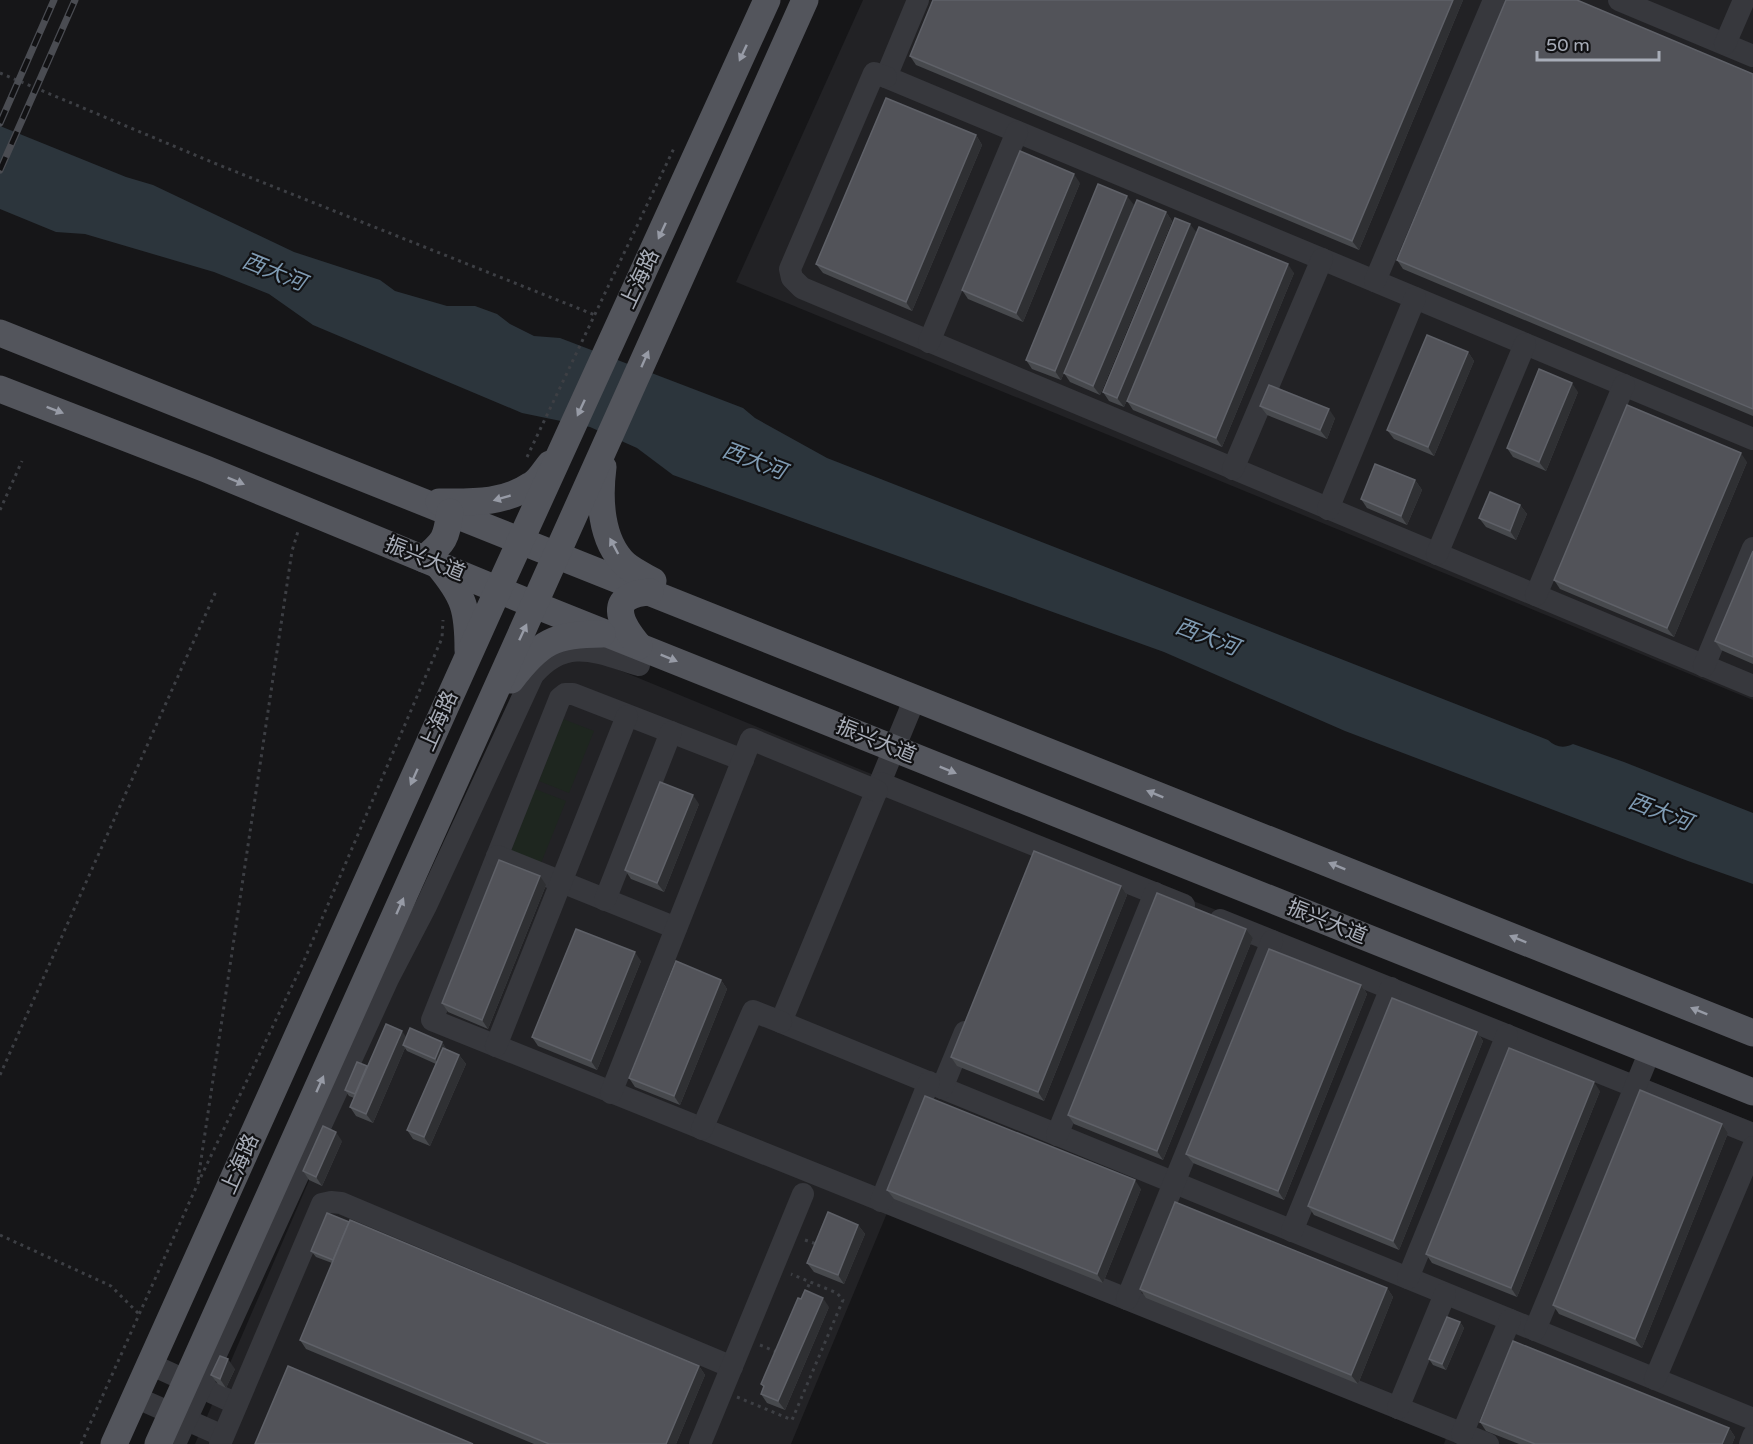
<svg xmlns="http://www.w3.org/2000/svg" width="1753" height="1444" font-family="'Varela Round','Noto Sans SC',sans-serif">
	<style>
		.built { fill: #222225 }
		.green { fill: #1e261f }
		.water { fill: #2c353c }
		.lines { fill: none; stroke-linecap: round; stroke-linejoin: round }
		.path { stroke: #3d3f44; stroke-width: 3; stroke-dasharray: 3 4.5; stroke-linecap: butt }
		.minor { stroke: #37383d; stroke-width: 22 }
		.major { stroke: #53555c; stroke-width: 27 }
		.rail-casing { stroke: #4a4c52; stroke-width: 7 }
		.rail { stroke: #111113; stroke-width: 4.5; stroke-dasharray: 14; stroke-linecap: butt }
		.wall { fill: #47494d }
		.shaded-wall { fill: #2f3033 }
		.building { fill: #525359; stroke: #5f6168; stroke-width: 1.5 }
		.oneway { fill: #979ba6 }
		.labels { text-anchor: middle; dominant-baseline: central; stroke-width: 4.5; stroke-linejoin: round; paint-order: stroke }
		.street-label { font-size: 21px; fill: #a8adb8; stroke: #111113 }
		.water-label { font-size: 22px; font-style: italic; fill: #7f9bb3; stroke: #111113 }
	</style>
	<rect width="100%" height="100%" fill="#161618"/>
	<g class="built">
		<path d="M863,0H1753V700L736,282Z"/>
		<path d="M556,644L864,771L1753,1122V1444H1444L1446,1438L887,1213L791,1444H195L382,1012Z"/>
	</g>
	<g class="green">
		<path d="M563,719L594,731L569,793L539,781Z"/>
		<path d="M535,789L566,801L541,863L511,851Z"/>
	</g>
	<path class="water" d="M0,126L126,177L153,185L294,252L380,280L395,291L447,306H475L497,314L510,324L534,336L560,338L743,408L755,418L827,458L1548,740C1556,747 1563,749 1573,744L1624,762L1753,813V884L1688,861L1345,731L1164,652L673,475L637,448L590,427L522,413L313,325L269,294L214,272L85,234L56,232L0,209Z"/>
	<g class="lines">
		<g class="path">
			<path d="M0,73L214,163L595,315"/>
			<path d="M527,457L675,146"/>
			<path d="M0,510L22,461"/>
			<path d="M0,1075L217,589"/>
			<path d="M198,1180L292,551L299,528"/>
			<path d="M0,1235L111,1286L139,1314"/>
			<path d="M805,1240L819,1245"/>
			<path d="M805,1294L810,1282"/>
			<path d="M760,1345L779,1353"/>
			<path d="M737,1397L792,1420L843,1300L837,1293L791,1274"/>
			<path d="M81,1444L198,1183L303,963L442,638L443,620"/>
		</g>
		<g class="minor">
			<path d="M918,0L886,77L1753,439"/>
			<path d="M1619,0L1753,56"/>
			<path d="M1725,44L1744,0"/>
			<path d="M886,77L874,73L790,269L792,278L802,288L1753,686"/>
			<path d="M1375,281L1494,0"/>
			<path d="M929,342L1017,132"/>
			<path d="M1233,469L1322,259"/>
			<path d="M1328,509L1415,298"/>
			<path d="M1437,554L1525,344"/>
			<path d="M1536,595L1624,385"/>
			<path d="M1704,666L1753,548"/>
			<path d="M915,698L781,1022L1753,1419"/>
			<path d="M743,760L573,694H565L560,698L432,1020L1488,1444"/>
			<path d="M880,783L1184,905"/>
			<path d="M497,856L676,928"/>
			<path d="M605,900L671,732"/>
			<path d="M1220,920L1753,1134"/>
			<path d="M496,1046L627,716"/>
			<path d="M942,1088L965,1032"/>
			<path d="M611,1093L751,739L877,791"/>
			<path d="M702,1129L753,1011L781,1022"/>
			<path d="M1057,1135L1155,893"/>
			<path d="M881,1201L929,1082"/>
			<path d="M1292,1231L1391,988"/>
			<path d="M1408,1278L1507,1035"/>
			<path d="M1127,1299L1272,941"/>
			<path d="M1535,1330L1650,1051"/>
			<path d="M150,1364L237,1404"/>
			<path d="M1655,1379L1753,1147"/>
			<path d="M135,1397L223,1436"/>
			<path d="M1398,1408L1445,1294"/>
			<path d="M1462,1434L1510,1320"/>
			<path d="M175,1444L388,979L426,906L533,675C566,636 596,652 639,665"/>
			<path d="M220,1444L322,1204L331,1202L341,1203L732,1367"/>
			<path d="M700,1444L803,1194"/>
			<path d="M1750,1444L1753,1436"/>
		</g>
		<g class="major">
			<path d="M0,333L1753,1033"/>
			<path d="M0,389L206,469L535,605L1753,1092"/>
			<path d="M603,467C599,498 600,540 625,564C633,571 644,576 653,581"/>
			<path d="M439,502C471,502 503,504 531,485C539,481 544,471 550,464"/>
			<path d="M424,559C445,541 446,539 450,512"/>
			<path d="M438,565C464,596 468,609 468,650"/>
			<path d="M639,646C619,622 606,595 650,592"/>
			<path d="M511,680C540,642 554,634 602,634"/>
			<path d="M114,1444L498,590L767,0"/>
			<path d="M158,1444L805,0"/>
		</g>
		<g class="rail-casing">
			<g id="rail">
				<path d="M0,123L54,0"/>
				<path d="M0,170L75,0"/>
			</g>
		</g>
		<use href="#rail" class="rail"/>
	</g>
	<g class="wall">
		<path d="M1463,0L1359,250L916,65L910,56Z"/>
		<path d="M1753,74V416L1403,269L1397,260Z"/>
		<path d="M976,135L982,145L912,311L823,273L816,264Z"/>
		<path d="M1080,183L1023,322L968,299L962,290Z"/>
		<path d="M1134,205L1061,380L1032,369L1026,360Z"/>
		<path d="M1166,212L1172,221L1100,395L1070,382L1064,373Z"/>
		<path d="M1196,233L1294,273L1222,447L1133,410L1127,401L1161,318L1124,407L1109,401L1103,392Z"/>
		<path d="M1468,352L1474,361L1434,456L1394,439L1387,430Z"/>
		<path d="M1578,392L1546,471L1513,457L1507,448Z"/>
		<path d="M1260,406L1335,418L1327,439L1267,415Z"/>
		<path d="M1747,462L1674,637L1560,589L1554,580Z"/>
		<path d="M1415,480L1422,490L1407,525L1367,508L1361,499Z"/>
		<path d="M1520,505L1527,514L1516,540L1486,527L1479,518Z"/>
		<path d="M1753,551V664L1721,650L1715,641Z"/>
		<path d="M699,804L664,892L631,879L625,870Z"/>
		<path d="M546,885L488,1029L448,1012L442,1003Z"/>
		<path d="M1121,886L1127,895L1044,1101L957,1066L951,1057Z"/>
		<path d="M1246,929L1253,938L1163,1160L1074,1124L1068,1115Z"/>
		<path d="M641,961L597,1070L538,1046L532,1037Z"/>
		<path d="M721,980L727,989L680,1105L635,1087L629,1078Z"/>
		<path d="M1361,985L1367,994L1284,1200L1193,1163L1186,1154Z"/>
		<path d="M1477,1032L1483,1041L1399,1250L1314,1215L1308,1206Z"/>
		<path d="M406,1037L442,1042L446,1049L459,1055L466,1064L430,1146L413,1139L407,1130L436,1064L407,1051L405,1048L373,1123L356,1116L350,1107L354,1098L349,1096L345,1090L368,1066Z"/>
		<path d="M1600,1091L1517,1297L1432,1263L1426,1254Z"/>
		<path d="M1722,1124L1728,1133L1642,1348L1559,1314L1553,1305Z"/>
		<path d="M342,1141L322,1186L309,1180L303,1171Z"/>
		<path d="M1141,1189L1103,1283L894,1199L887,1190Z"/>
		<path d="M858,1225L865,1234L844,1284L814,1272L807,1263Z"/>
		<path d="M311,1251L699,1366L705,1375L676,1444H534L306,1349L300,1340L332,1263L316,1257Z"/>
		<path d="M1387,1288L1393,1297L1358,1384L1146,1298L1140,1289Z"/>
		<path d="M829,1307L785,1410L767,1403L761,1394L764,1388L761,1384Z"/>
		<path d="M1460,1322L1464,1328L1446,1370L1433,1365L1429,1359Z"/>
		<path d="M235,1369L226,1388L218,1384L211,1375Z"/>
		<path d="M1480,1422L1729,1428L1735,1437L1732,1444H1519L1486,1431Z"/>
	</g>
	<g class="shaded-wall">
		<path d="M1453,0H1463L1359,250L1352,241Z"/>
		<path d="M976,135L982,145L912,311L906,302Z"/>
		<path d="M1074,174L1080,183L1023,322L1016,313Z"/>
		<path d="M1127,196L1134,205L1061,380L1055,371Z"/>
		<path d="M1166,212L1172,221L1100,395L1093,386Z"/>
		<path d="M1190,224L1197,233L1124,407L1117,398Z"/>
		<path d="M1288,264L1294,273L1222,447L1216,438Z"/>
		<path d="M1468,352L1474,361L1434,456L1428,447Z"/>
		<path d="M1572,383L1578,392L1546,471L1539,462Z"/>
		<path d="M1329,409L1335,418L1327,439L1320,430Z"/>
		<path d="M1741,453L1747,462L1674,637L1667,628Z"/>
		<path d="M1415,480L1422,490L1407,525L1401,516Z"/>
		<path d="M1520,505L1527,514L1516,540L1510,531Z"/>
		<path d="M693,795L699,804L664,892L657,883Z"/>
		<path d="M540,876L546,885L488,1029L482,1020Z"/>
		<path d="M1121,886L1127,895L1044,1101L1038,1092Z"/>
		<path d="M1246,929L1253,938L1163,1160L1157,1151Z"/>
		<path d="M635,952L641,961L597,1070L591,1061Z"/>
		<path d="M721,980L727,989L680,1105L674,1096Z"/>
		<path d="M1361,985L1367,994L1284,1200L1278,1191Z"/>
		<path d="M402,1031L408,1040L403,1045L405,1048L373,1123L366,1114Z"/>
		<path d="M1477,1032L1483,1041L1399,1250L1393,1241Z"/>
		<path d="M442,1042L446,1048L439,1065L435,1059Z"/>
		<path d="M459,1055L466,1064L430,1146L424,1137Z"/>
		<path d="M1594,1082L1600,1091L1517,1297L1511,1288Z"/>
		<path d="M1722,1124L1728,1133L1642,1348L1635,1339Z"/>
		<path d="M336,1132L342,1141L322,1186L316,1177Z"/>
		<path d="M1135,1180L1141,1189L1103,1283L1097,1274Z"/>
		<path d="M858,1225L865,1234L844,1284L838,1275Z"/>
		<path d="M1387,1288L1393,1297L1358,1384L1351,1375Z"/>
		<path d="M823,1298L829,1307L785,1410L778,1401Z"/>
		<path d="M1460,1322L1464,1328L1446,1370L1442,1364Z"/>
		<path d="M228,1359L235,1369L226,1388L220,1379Z"/>
		<path d="M699,1366L705,1375L676,1444H666Z"/>
		<path d="M1729,1428L1735,1437L1732,1444H1722Z"/>
	</g>
	<g class="building">
		<path d="M933,0H1453L1352,241L910,56Z"/>
		<path d="M1506,0H1577L1753,74V409L1397,260Z"/>
		<path d="M886,98L976,135L906,302L816,264Z"/>
		<path d="M1020,151L1074,174L1016,313L962,290Z"/>
		<path d="M1098,184L1127,196L1055,371L1026,360Z"/>
		<path d="M1137,200L1166,212L1093,386L1064,373Z"/>
		<path d="M1175,218L1190,224L1117,398L1103,392Z"/>
		<path d="M1199,227L1288,264L1216,438L1127,401Z"/>
		<path d="M1427,335L1468,352L1428,447L1387,430Z"/>
		<path d="M1539,369L1572,383L1539,462L1507,448Z"/>
		<path d="M1269,385L1329,409L1320,430L1260,406Z"/>
		<path d="M1627,405L1741,453L1667,628L1554,580Z"/>
		<path d="M1375,464L1415,480L1401,516L1361,499Z"/>
		<path d="M1490,492L1520,505L1510,531L1479,518Z"/>
		<path d="M1753,551V657L1715,641Z"/>
		<path d="M660,782L693,795L657,883L625,870Z"/>
		<path d="M1034,851L1121,886L1038,1092L951,1057Z"/>
		<path d="M499,860L540,876L482,1020L442,1003Z"/>
		<path d="M1157,893L1246,929L1157,1151L1068,1115Z"/>
		<path d="M576,929L635,952L591,1061L532,1037Z"/>
		<path d="M1269,949L1361,985L1278,1191L1186,1154Z"/>
		<path d="M676,961L721,980L674,1096L629,1078Z"/>
		<path d="M1392,998L1477,1032L1393,1241L1308,1206Z"/>
		<path d="M386,1024L402,1031L366,1114L350,1107Z"/>
		<path d="M410,1028L442,1042L435,1059L403,1045Z"/>
		<path d="M443,1048L459,1055L424,1137L407,1130Z"/>
		<path d="M1509,1048L1594,1082L1511,1288L1426,1254Z"/>
		<path d="M357,1062L367,1066L355,1094L345,1090Z"/>
		<path d="M1640,1090L1722,1124L1635,1339L1553,1305Z"/>
		<path d="M925,1096L1135,1180L1097,1274L887,1190Z"/>
		<path d="M323,1126L336,1132L316,1177L303,1171Z"/>
		<path d="M1175,1202L1387,1288L1351,1375L1140,1289Z"/>
		<path d="M828,1212L858,1225L838,1275L807,1263Z"/>
		<path d="M327,1213L349,1222L333,1260L311,1251Z"/>
		<path d="M350,1220L699,1366L666,1444H549L300,1340Z"/>
		<path d="M805,1290L823,1298L778,1401L761,1394L764,1386L761,1384L798,1298L801,1299Z"/>
		<path d="M1447,1317L1460,1322L1442,1364L1429,1359Z"/>
		<path d="M1513,1341L1729,1428L1722,1444H1535L1480,1422Z"/>
		<path d="M220,1356L228,1359L220,1379L211,1375Z"/>
		<path d="M288,1366L473,1444H255Z"/>
	</g>
	<defs><path id="oneway-solid" d="M-6-.8H1V-3.2L6.5 0L1 3.2V.8H-6Z" transform="scale(1.5)"/></defs>
	<g class="oneway">
		<use href="#oneway-solid" transform="translate(743 53) rotate(115)"/>
		<use href="#oneway-solid" transform="translate(662 231) rotate(115)"/>
		<use href="#oneway-solid" transform="translate(645 359) rotate(-66)"/>
		<use href="#oneway-solid" transform="translate(581 408) rotate(115)"/>
		<use href="#oneway-solid" transform="translate(55 410) rotate(21)"/>
		<use href="#oneway-solid" transform="translate(236 481) rotate(22)"/>
		<use href="#oneway-solid" transform="translate(502 498) rotate(164)"/>
		<use href="#oneway-solid" transform="translate(614 546) rotate(-118)"/>
		<use href="#oneway-solid" transform="translate(523 632) rotate(-65)"/>
		<use href="#oneway-solid" transform="translate(669 658) rotate(22)"/>
		<use href="#oneway-solid" transform="translate(948 770) rotate(22)"/>
		<use href="#oneway-solid" transform="translate(414 777) rotate(114)"/>
		<use href="#oneway-solid" transform="translate(1155 794) rotate(-158)"/>
		<use href="#oneway-solid" transform="translate(1337 866) rotate(-158)"/>
		<use href="#oneway-solid" transform="translate(400 906) rotate(-66)"/>
		<use href="#oneway-solid" transform="translate(1518 939) rotate(-158)"/>
		<use href="#oneway-solid" transform="translate(1699 1011) rotate(-158)"/>
		<use href="#oneway-solid" transform="translate(320 1084) rotate(-66)"/>
	</g>
	<g class="labels">
		<g class="street-label">
			<text transform="translate(640 279) rotate(-65)">上海路</text>
			<text transform="translate(425 559) rotate(22)">振兴大道</text>
			<text transform="translate(439 721) rotate(-66)">上海路</text>
			<text transform="translate(876 741) rotate(22)">振兴大道</text>
			<text transform="translate(1327 922) rotate(22)">振兴大道</text>
			<text transform="translate(240 1164) rotate(-66)">上海路</text>
		</g>
		<g class="water-label">
			<text transform="translate(274 272) rotate(22)">西大河</text>
			<text transform="translate(754 461) rotate(21)">西大河</text>
			<text transform="translate(1207 637) rotate(21)">西大河</text>
			<text transform="translate(1660 812) rotate(21)">西大河</text>
		</g>
	</g>
	<path d="M1537 51v9h122v-9" fill="none" stroke="#a8adb8" stroke-width="3"/>
	<text x="1546" y="51" font-size="18" fill="#a8adb8" stroke="#111113" stroke-width="4.5" paint-order="stroke">50 m</text>
</svg>
